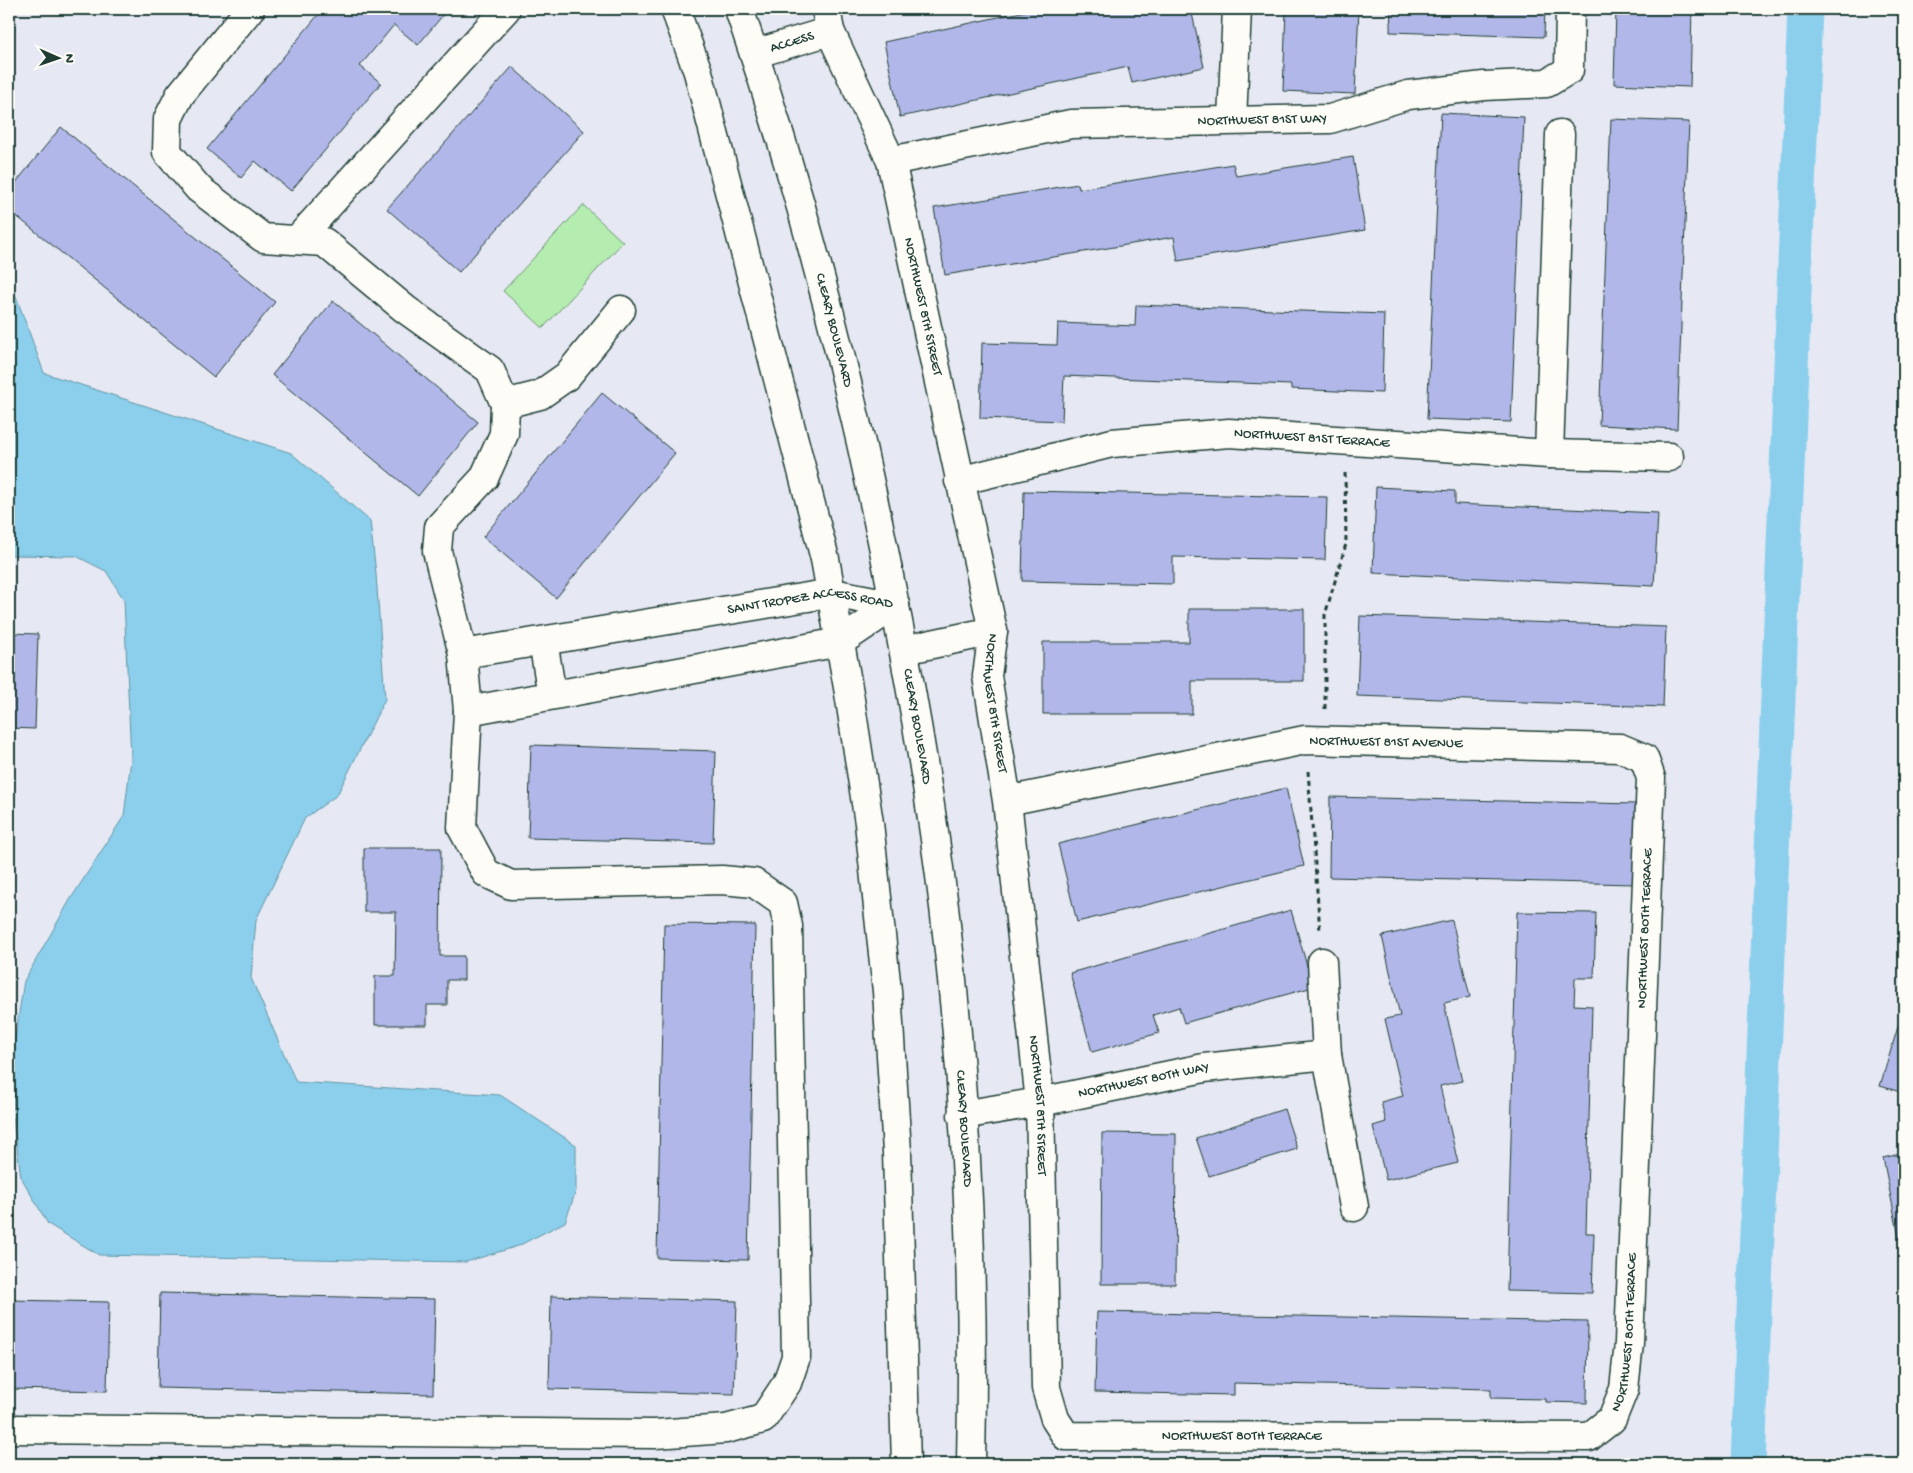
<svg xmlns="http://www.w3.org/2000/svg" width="1913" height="1473" font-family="'Gochi Hand',sans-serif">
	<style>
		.green { fill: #b5ecaf; stroke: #6a9472 }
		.water { fill: #8bcfed; stroke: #6095a3 }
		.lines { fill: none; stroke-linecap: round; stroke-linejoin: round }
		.canal { stroke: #8bcfed; stroke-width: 35 }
		.building { fill: #b1b8e9; stroke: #1f3d34 }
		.minor-casing { stroke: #1f3d34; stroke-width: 31 }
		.path { stroke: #1f3d34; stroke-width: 3; stroke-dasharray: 5 4; stroke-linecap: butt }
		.minor { stroke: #fdfcf7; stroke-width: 28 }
		.labels { text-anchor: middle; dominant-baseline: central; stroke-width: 4; stroke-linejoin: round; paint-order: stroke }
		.street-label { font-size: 14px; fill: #1f3d34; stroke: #fdfcf7 }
	</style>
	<rect width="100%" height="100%" fill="#e6e8f3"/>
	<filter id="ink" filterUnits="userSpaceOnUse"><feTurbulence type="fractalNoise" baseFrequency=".02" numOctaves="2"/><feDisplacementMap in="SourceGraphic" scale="10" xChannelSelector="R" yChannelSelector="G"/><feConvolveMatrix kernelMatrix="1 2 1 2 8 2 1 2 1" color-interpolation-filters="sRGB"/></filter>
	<g filter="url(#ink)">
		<path class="green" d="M583,205L623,242L543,328L503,291Z"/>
		<path class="water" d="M9,277L44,373L291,453L370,521L376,574L385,699L337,795L305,818L256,920L251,978L296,1082L500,1095L576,1145V1191L565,1222L518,1246L466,1262L99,1255L48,1224L21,1177L14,1125L13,1051L24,981L70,900L124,816L131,759L124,600L106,571L76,556L9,555Z"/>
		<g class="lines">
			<path class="canal" d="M1748,1464L1805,9"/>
		</g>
		<g class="building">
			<path d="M323,9H448L418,45L394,25L360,66L381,83L291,191L255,161L241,178L207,149Z"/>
			<path d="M1035,9H1191L1204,67L1132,83L1128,67L900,117L884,42Z"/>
			<path d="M1286,9H1359L1355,94L1283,91Z"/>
			<path d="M1391,9H1545L1544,37L1390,32Z"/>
			<path d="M1616,9H1692L1690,87L1614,84Z"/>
			<path d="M512,67L584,131L459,272L387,209Z"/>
			<path d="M1441,113L1524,117L1511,422L1427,419Z"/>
			<path d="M1611,119L1689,122L1677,429L1599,425Z"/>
			<path d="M61,127L275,302L214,377L9,210V191Z"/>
			<path d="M1353,157L1365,230L1178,261L1174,237L945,275L934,208L1078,184L1079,189L1233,164L1236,176Z"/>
			<path d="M333,301L478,422L418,496L272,375Z"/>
			<path d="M1136,305L1384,314L1382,393L1291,389V385L1064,376L1062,421L980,418L982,343L1057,345L1058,323L1135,326Z"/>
			<path d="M602,393L675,453L556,598L483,537Z"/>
			<path d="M1376,487L1455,491V504L1658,513L1654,586L1373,573Z"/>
			<path d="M1024,491L1327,497L1325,560L1173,557V584L1022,581Z"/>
			<path d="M1189,609H1304V681H1192V714H1043V642H1189Z"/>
			<path d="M1360,616L1666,627L1663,707L1357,696Z"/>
			<path d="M9,633L38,634L35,729L9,728Z"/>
			<path d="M531,745L716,751L713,843L528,838Z"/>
			<path d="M1286,788L1304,866L1077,922L1058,844Z"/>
			<path d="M1330,797L1636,804L1635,884L1329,877Z"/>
			<path d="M364,848H441L440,956H464V980H447V1005H427V1025H375V976H395L396,912H364Z"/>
			<path d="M1291,910L1313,987L1184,1023L1179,1007L1153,1015L1159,1033L1092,1052L1070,973Z"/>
			<path d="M1517,912L1596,913L1594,978H1575L1574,1005L1592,1006L1586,1233H1594L1592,1293L1507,1291Z"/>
			<path d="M1452,920L1470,997L1444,1003L1462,1081L1440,1086L1458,1163L1386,1180L1373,1126L1386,1122L1381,1102L1403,1096L1385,1019L1400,1016L1382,936Z"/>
			<path d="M664,924L755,925L748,1260L657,1258Z"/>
			<path d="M1904,1007V1093L1880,1086Z"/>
			<path d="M1284,1109L1297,1149L1209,1176L1196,1138Z"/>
			<path d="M1102,1133L1176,1134L1175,1284H1101Z"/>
			<path d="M1904,1153V1262L1883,1158Z"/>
			<path d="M160,1293L435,1299L433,1394L158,1388Z"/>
			<path d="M551,1296L737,1301L734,1394L549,1389Z"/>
			<path d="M9,1300L109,1302L107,1391L9,1389Z"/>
			<path d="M1097,1312L1588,1322L1587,1403L1545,1402V1399L1491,1398V1389L1234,1383V1395L1095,1392Z"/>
		</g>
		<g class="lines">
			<g class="minor-casing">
				<g id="minor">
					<path d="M675,9L698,72L825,559L849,693L869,823L887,991L897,1152L906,1464"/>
					<path id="s1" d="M739,9C804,199 854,394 892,591C913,696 931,801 944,907C966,1090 975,1280 971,1464"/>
					<path id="s2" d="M826,9L830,31L891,161L993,631L987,676L1007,801L1040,1102L1046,1388L1055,1419L1066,1436L1589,1437L1612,1419L1624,1389L1629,1343L1651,778L1644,758L1620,748L1305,740L1007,801"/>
					<path id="s3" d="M754,54L830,31"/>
					<path d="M1232,120L1237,9"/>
					<path id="s4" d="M891,161L1071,124L1330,119L1408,95L1484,86L1547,83L1569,70L1570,9"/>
					<path d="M298,239L506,9"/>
					<path d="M505,404L540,395L567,376L621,310"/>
					<path d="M1549,454L1560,134"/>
					<path id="s5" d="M959,481L1112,443L1229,433L1549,454L1669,457"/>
					<path d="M543,641L552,695"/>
					<path d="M904,650L993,631"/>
					<path id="s6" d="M463,654L832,593L895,605"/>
					<path d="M468,711L840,642L895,605"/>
					<path d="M1322,962L1327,1055L1354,1207"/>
					<path id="s7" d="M962,1115L1040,1102L1204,1068L1327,1055"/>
					<path d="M9,1429L655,1434L726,1429L763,1419L787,1383L796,1357L788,926L783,903L754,883L722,880L511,885L486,873L462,828L468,711L463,654L437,551L439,527L484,478L504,434L505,404L490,370L405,309L324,242L263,238L199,189L167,152L168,119L180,95L250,9"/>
				</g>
			</g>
			<g class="path">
				<path d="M1325,709V615L1346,544L1345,471"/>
				<path d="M1308,771L1320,931"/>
			</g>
			<use href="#minor" class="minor"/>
		</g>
	</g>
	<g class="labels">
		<g class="street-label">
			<text stroke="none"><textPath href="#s3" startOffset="40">ACCESS</textPath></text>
			<text stroke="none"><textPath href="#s4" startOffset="375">NORTHWEST 81ST WAY</textPath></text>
			<text stroke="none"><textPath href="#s2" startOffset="315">NORTHWEST 8TH STREET</textPath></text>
			<text stroke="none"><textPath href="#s1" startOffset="335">CLEARY BOULEVARD</textPath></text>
			<text stroke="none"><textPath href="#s5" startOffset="358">NORTHWEST 81ST TERRACE</textPath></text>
			<text stroke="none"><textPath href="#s6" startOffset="352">SAINT TROPEZ ACCESS ROAD</textPath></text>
			<text stroke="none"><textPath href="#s2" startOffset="720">NORTHWEST 8TH STREET</textPath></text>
			<text stroke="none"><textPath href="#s1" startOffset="740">CLEARY BOULEVARD</textPath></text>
			<text transform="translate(1386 743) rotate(1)">NORTHWEST 81ST AVENUE</text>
			<text stroke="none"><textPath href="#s2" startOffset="2506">NORTHWEST 80TH TERRACE</textPath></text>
			<text stroke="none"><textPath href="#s7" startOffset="185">NORTHWEST 80TH WAY</textPath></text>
			<text stroke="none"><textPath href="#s2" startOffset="1125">NORTHWEST 8TH STREET</textPath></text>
			<text stroke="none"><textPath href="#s1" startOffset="1145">CLEARY BOULEVARD</textPath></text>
			<text stroke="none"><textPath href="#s2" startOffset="2101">NORTHWEST 80TH TERRACE</textPath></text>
			<text stroke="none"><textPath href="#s2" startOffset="1636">NORTHWEST 80TH TERRACE</textPath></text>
		</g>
	</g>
	<rect width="1913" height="1473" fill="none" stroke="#fdfcf7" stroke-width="30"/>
	<rect x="15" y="15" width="1883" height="1443" fill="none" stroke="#1f3d34" stroke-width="2" filter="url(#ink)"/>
	<g transform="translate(58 58) rotate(92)" stroke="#fdfcf7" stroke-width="4" paint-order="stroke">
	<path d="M0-4L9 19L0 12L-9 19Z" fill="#1f3d34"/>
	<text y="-8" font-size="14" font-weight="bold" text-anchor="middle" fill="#1f3d34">N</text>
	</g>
</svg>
